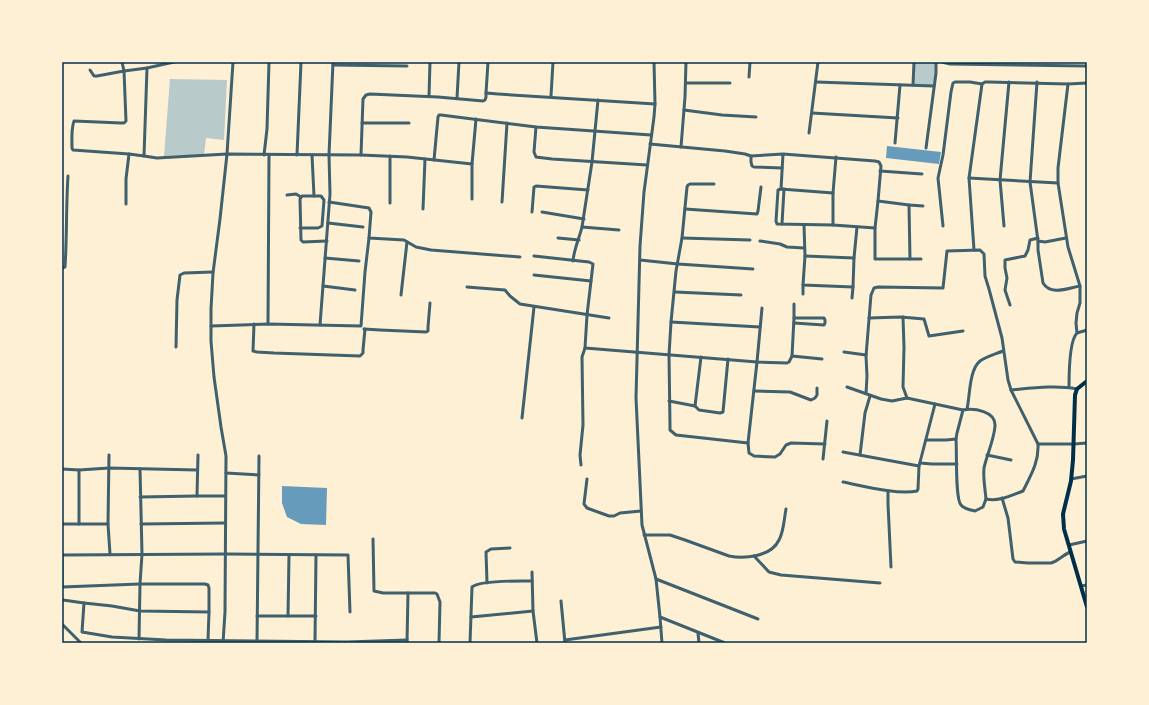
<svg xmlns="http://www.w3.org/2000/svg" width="1149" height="705" font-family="'DM Sans',sans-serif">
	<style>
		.green { fill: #b9caca }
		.water { fill: #669bbc }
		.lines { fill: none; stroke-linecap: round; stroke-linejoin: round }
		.minor { stroke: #3f606c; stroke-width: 3 }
		.secondary { stroke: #003049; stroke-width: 4 }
		.neatline { fill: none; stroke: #003049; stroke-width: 1.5 }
	</style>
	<rect width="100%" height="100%" fill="#fdf0d5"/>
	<g class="green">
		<path d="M914,62H936L934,86L913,85Z"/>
		<path d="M170,79L227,80L224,140L206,138L204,155L164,156Z"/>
	</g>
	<g class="water">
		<path d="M887,146L941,152L939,164L886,158Z"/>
		<path d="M282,486L327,488L326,525L301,524L287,517L282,503Z"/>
	</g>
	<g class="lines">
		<g class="minor">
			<path d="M122,62L124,71L126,121L124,123H121L74,121C71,129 72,140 72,148L73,150L129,154L144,156L147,68"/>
			<path d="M654,62L655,104L654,117L644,192L640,246L636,398L642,525L656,579L660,617L662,643"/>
			<path d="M942,62L950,64L1087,66"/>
			<path d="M333,65L407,66"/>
			<path d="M90,70L94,76H97L124,71L147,68L174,62"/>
			<path d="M749,77L750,62"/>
			<path d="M816,82L934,86"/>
			<path d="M1037,82L1030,182L1038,241V250L1043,283C1051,296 1068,288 1080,286"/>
			<path d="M686,83H730"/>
			<path d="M1068,84L1058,168V183L1068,247L1080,286V303L1077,313L1076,323L1077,333C1069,341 1069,375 1069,387"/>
			<path d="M913,85L914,62"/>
			<path d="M486,93L488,62"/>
			<path d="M429,96L430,62"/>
			<path d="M551,96L553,62"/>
			<path d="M457,98L459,62"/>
			<path d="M684,110L722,115L756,117"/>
			<path d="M812,113L898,118"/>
			<path d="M362,123H409"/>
			<path d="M536,127L534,152L536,157L552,159L647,165"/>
			<path d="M809,133L818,62"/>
			<path d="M895,143L900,85"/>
			<path d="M650,144L725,151L745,154L751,156L783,154L875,161L879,162L881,166L878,201L875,228L833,225L777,224L776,221L778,190L781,189L783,154"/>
			<path d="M681,147L685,97L686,62"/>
			<path d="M926,148L936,73V62"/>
			<path d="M264,155L267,129L269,62"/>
			<path d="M297,155L301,62"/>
			<path d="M312,155L314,196H302L300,199L301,240L303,242L327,241"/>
			<path d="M361,155L407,157L472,164L476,119"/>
			<path d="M144,156L157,158L227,154L361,155L363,99L366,95L370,94L438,97L483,101L485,100L486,97V93L498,94L655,104"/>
			<path d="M751,156V162L752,166L754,167L782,168"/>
			<path d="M434,160L438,117L439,115H441L536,127L651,135"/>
			<path d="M472,164V199"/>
			<path d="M880,171L922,174"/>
			<path d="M969,178L1058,183"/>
			<path d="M714,184H690L688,185L687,187L682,238L676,271L671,322L669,355L670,426V430L676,435L748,443"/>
			<path d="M781,189L833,193"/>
			<path d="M287,195L296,194L301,197"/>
			<path d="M878,201L909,205L910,259"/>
			<path d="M329,202L369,208L371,212L369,238L404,240L416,247L431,250L520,257"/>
			<path d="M502,202L507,123"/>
			<path d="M390,203V156"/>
			<path d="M126,204V179L129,154"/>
			<path d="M909,205L923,206"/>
			<path d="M423,209L425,159"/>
			<path d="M685,209L757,214L758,211L761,187"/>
			<path d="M532,212L534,187L536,186L588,190"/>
			<path d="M542,212L584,219"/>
			<path d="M328,223L363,227"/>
			<path d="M782,224L784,189"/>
			<path d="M804,225L805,256L803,285L853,287L854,258L857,227"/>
			<path d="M833,225V193L836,157"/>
			<path d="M943,226L938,178L943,155L951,92L953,83L955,82H970L982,84L985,82H989L1068,84L1087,83"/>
			<path d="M1004,226L1000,180L1009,82"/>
			<path d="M582,227L592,162L598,100"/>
			<path d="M300,228H318L322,226L324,200L321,196H314"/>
			<path d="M875,228V259H921"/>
			<path d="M558,238L579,240"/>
			<path d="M682,238L750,240"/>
			<path d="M760,241L780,244L787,247L804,248"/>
			<path d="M1038,241L1045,242L1066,238"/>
			<path d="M974,250L969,178L982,84"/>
			<path d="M534,256L589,262L593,264L587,315L585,348L757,362L787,363L789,362L792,356L794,318V304"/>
			<path d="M805,256L854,258"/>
			<path d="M325,258L359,261"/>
			<path d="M640,260L678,264L753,269"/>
			<path d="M573,261C574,249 579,239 582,227L619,230"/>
			<path d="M62,268L65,267C67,237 66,206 68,176"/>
			<path d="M534,275L591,281"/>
			<path d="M323,286L355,290"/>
			<path d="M467,287L505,290L510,296L520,304L609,318"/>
			<path d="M675,292L741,295"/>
			<path d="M803,294V285"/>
			<path d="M401,295L407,242"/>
			<path d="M852,298L853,287"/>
			<path d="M1010,305L1005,290L1007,278L1005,268V260L1025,256L1028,250L1030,240L1038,238"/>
			<path d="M762,308L757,362L748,443L749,453L754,456L775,457L780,454L786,445L791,443L825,444"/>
			<path d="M903,317L904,347L903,387L907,398"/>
			<path d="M869,318L901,317L924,319L929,336L963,331"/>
			<path d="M671,322L760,327"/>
			<path d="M794,323L824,325L825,323V320L824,318H794"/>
			<path d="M254,324L253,351L257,352L274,353L360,356L363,353V350L365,329"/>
			<path d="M268,324L269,155"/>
			<path d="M320,325L330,194L329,155L333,62"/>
			<path d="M211,326L268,324L361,326L365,272L369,238"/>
			<path d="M364,329L380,330L426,332L428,331V327L430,303"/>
			<path d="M1077,333L1087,330"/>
			<path d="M176,347L177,300L180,275L184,273L213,272"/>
			<path d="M844,352L866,355"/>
			<path d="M792,356L822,359"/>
			<path d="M847,387L881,399L892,401L907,398L963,410C974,408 996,411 995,426C994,440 987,454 984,468C983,478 985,488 986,499C999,502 1012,495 1023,491C1031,475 1039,462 1038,444L1011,390L1008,380L1002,338L989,289L985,276L984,254L980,250L947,251L943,288L878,287L874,288L871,295L866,356L867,376L866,394"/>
			<path d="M1011,390C1033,388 1056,385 1077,389"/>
			<path d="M754,391L790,392L811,400L815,398L817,395V388"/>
			<path d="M669,401L695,406L701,357"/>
			<path d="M695,406L699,410L720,413L723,412L728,359"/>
			<path d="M967,409C970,396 969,370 980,361C987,356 996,354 1003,351"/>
			<path d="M963,410L957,433L956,439C957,451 955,499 961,505C964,509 971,510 975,511L983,507L986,499"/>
			<path d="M522,418L534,307"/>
			<path d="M926,440H946L956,439"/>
			<path d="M1038,444H1074L1087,443"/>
			<path d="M843,452L919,466"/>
			<path d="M109,455L108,524L110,554"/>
			<path d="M860,455L865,413L870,396"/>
			<path d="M987,455L1011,460"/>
			<path d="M823,459L827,421"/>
			<path d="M920,463L932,464H957"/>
			<path d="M581,465L580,455L583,425L582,357L585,348"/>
			<path d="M62,469L79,470L109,468L197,470"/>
			<path d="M79,470V524"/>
			<path d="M226,473L259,475"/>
			<path d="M587,479L584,504L587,508L609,516H614L620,513L641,511"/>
			<path d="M1071,479L1087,476"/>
			<path d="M843,482C863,486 898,495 917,491L918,489L919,466L935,404"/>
			<path d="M888,491V504L891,567"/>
			<path d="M197,496L198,455"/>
			<path d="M140,497L197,496H225"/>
			<path d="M1002,498L1008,518L1013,559L1015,562L1028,563H1051C1058,561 1063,555 1070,552"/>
			<path d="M62,524H108"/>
			<path d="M141,524L225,523"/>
			<path d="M644,535H670L685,540L729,556C744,559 771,557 779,540C784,531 784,519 786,509"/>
			<path d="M373,539L374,591L383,593H435L437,594L440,602L439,643"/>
			<path d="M1069,545L1087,541"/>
			<path d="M62,555L225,554L348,555L350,612"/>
			<path d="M62,555V587L140,584H205L208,585L209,588V612"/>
			<path d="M754,556L769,572L781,575L880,583"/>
			<path d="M532,572L533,611L537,643"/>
			<path d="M656,579L758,619"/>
			<path d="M487,583L486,552L491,549L510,548"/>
			<path d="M1081,586L1087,585"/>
			<path d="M63,600L84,603L82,632L112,637L166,640L347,642L407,640"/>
			<path d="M561,601L565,643"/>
			<path d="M84,603L112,606L140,611L209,612L208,640"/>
			<path d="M257,616H316"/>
			<path d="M288,616L289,555"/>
			<path d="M471,617L533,611"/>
			<path d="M660,617L725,643"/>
			<path d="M62,624L81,643"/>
			<path d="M698,633L699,643"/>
			<path d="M139,639L140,584L142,554L140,469"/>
			<path d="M565,640L661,627"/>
			<path d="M315,641L316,555"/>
			<path d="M223,643L225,612L226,456L221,427L214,377L211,341V309L213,273L220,219L227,154L233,62"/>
			<path d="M257,643L259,456"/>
			<path d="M407,643L408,593"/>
			<path d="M470,643L472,587C480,580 519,581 532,581"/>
		</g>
		<path class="secondary" d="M1087,381L1077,389L1075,395L1073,460L1071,481L1063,514L1064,529L1087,607"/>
	</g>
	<rect width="1149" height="705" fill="none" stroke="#fdf0d5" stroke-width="126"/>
	<rect x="63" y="63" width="1023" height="579" class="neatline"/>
</svg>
